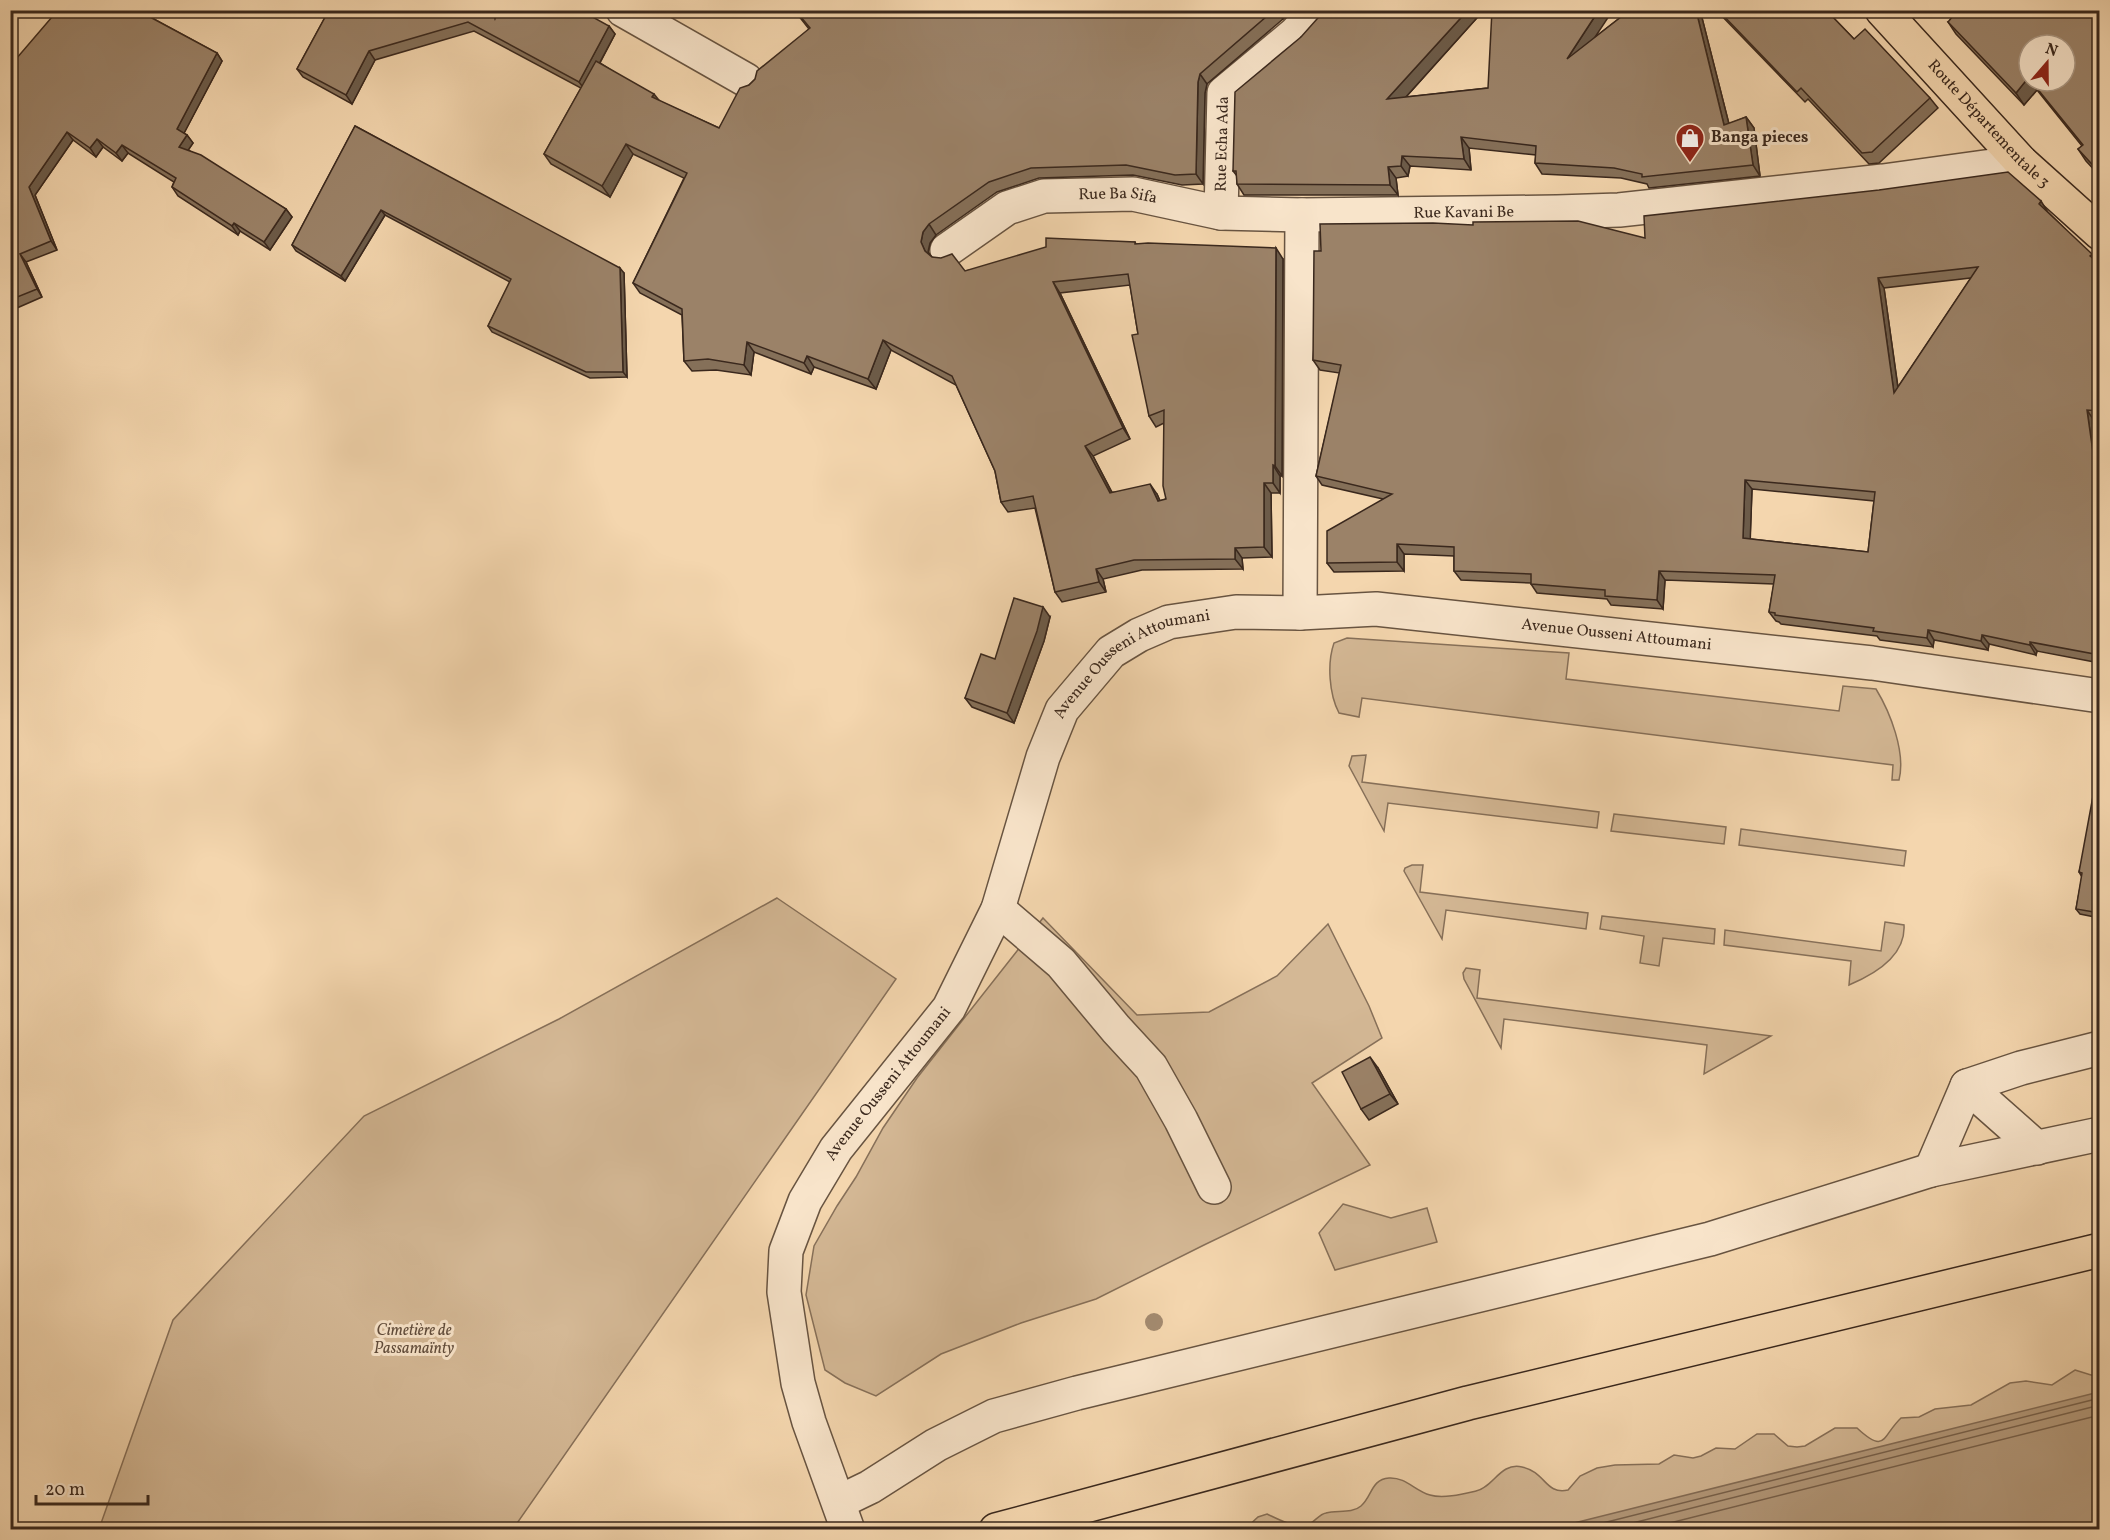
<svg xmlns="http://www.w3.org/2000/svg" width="2110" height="1540" font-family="Vollkorn,serif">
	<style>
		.green { fill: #d4b895; stroke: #877059; stroke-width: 1.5 }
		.water { fill: #b59b7d; stroke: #846d57; stroke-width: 1.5 }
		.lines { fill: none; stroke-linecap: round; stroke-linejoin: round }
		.shore { stroke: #78624d; stroke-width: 1.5 }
		.minor-casing { stroke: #685441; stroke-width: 36 }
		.major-casing { stroke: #3a281d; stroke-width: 36 }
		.minor { stroke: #f8e4ca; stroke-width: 33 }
		.major { stroke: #f4d6ae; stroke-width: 33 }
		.tree { fill: #a38a6f }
		.wall { fill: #857059; stroke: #3a281d; stroke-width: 1.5; fill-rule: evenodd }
		.shaded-wall { fill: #6c5b49; stroke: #3a281d; stroke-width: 1.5 }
		.building { fill: #9b8268; stroke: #3a281d; stroke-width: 1.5; fill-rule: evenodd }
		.labels { text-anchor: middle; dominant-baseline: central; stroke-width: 6; stroke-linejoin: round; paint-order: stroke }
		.street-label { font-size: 16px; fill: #3a281d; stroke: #f8e4ca }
		.poi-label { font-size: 16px; font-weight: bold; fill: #3a281d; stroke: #f8e4ca; text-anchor: start }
		.park-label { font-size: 16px; font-style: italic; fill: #604c3b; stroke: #f8e4ca }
	</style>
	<rect width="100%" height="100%" fill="#f4d6ae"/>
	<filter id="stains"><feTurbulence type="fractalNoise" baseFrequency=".00333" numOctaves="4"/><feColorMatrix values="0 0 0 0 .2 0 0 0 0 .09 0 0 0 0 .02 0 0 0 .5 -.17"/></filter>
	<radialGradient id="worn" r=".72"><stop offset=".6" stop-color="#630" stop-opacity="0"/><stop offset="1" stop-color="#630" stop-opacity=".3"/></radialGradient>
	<g class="green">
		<path d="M1347,638L1569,653L1566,679L1839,711L1843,686L1876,689C1890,712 1906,752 1899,780H1892L1893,765L1362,698L1359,717L1339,713C1329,694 1327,663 1334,643Z"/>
		<path d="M1366,755L1362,782L1599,812L1597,828L1388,803L1384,831L1349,766L1352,756Z"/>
		<path d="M1614,814L1726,827L1724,844L1611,831Z"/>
		<path d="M1741,829L1906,851L1904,866L1739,845Z"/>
		<path d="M1412,865H1423L1420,892L1588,913L1586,929L1446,910L1442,939L1404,871L1405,868Z"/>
		<path d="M777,898L896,979L513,1529H99L173,1320L364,1116L559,1019Z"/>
		<path d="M1602,916L1715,929L1714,944L1663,938L1659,966L1640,963L1644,936L1600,929Z"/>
		<path d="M1043,918L1137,1015L1209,1012L1277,976L1328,924L1369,1006L1382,1038L1312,1083L1370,1165L1204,1245L1096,1299L1021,1323L941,1354L876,1396L845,1383L825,1370L806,1295L814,1246L837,1206L856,1177L883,1128L917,1078Z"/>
		<path d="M1885,922L1904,925C1906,956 1873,975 1849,985L1851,961L1724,945L1725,930L1881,951Z"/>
		<path d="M1466,968L1480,970L1477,998L1771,1036L1704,1074L1707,1045L1504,1019L1501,1048L1464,979L1463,973Z"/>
		<path d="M1343,1204L1391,1218L1427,1208L1437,1242L1335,1270L1319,1233Z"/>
		<path d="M2075,1370L2091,1375H2099V1529L1244,1530L1258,1517L1267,1514C1280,1520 1297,1530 1311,1523C1316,1520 1320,1514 1326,1513C1337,1510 1352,1514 1361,1506C1372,1497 1371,1479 1389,1478C1406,1477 1415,1491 1430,1495C1443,1499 1463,1494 1476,1491C1494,1487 1500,1462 1522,1467C1546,1472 1545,1495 1568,1490L1580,1476L1597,1468L1615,1465L1659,1464L1674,1455L1693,1458L1701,1456L1716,1448L1735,1449L1757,1434H1774L1788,1446L1797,1447L1805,1446L1835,1428H1857C1886,1455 1882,1436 1901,1418L1919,1417L1935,1409L1971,1405L2010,1383L2026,1381L2052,1385Z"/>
	</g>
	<path class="water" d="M2099,1392V1529H1550Z"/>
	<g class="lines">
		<g class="shore">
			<path d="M1575,1530L2100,1398"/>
			<path d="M1605,1530L2100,1405"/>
			<path d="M1642,1530L2100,1415"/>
		</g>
		<g class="minor-casing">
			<g id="minor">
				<path d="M623,10L746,80"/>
				<path id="s1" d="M1221,213L1224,93L1296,33L1317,10"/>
				<path id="s2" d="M947,250L1007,208L1044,196L1133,194L1221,213L1302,215L1557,212L1619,210L1883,181L2021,162"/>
				<path d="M1300,613L1302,215"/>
				<path d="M998,909L1061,963L1116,1029L1151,1067L1181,1120L1214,1187"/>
				<path d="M1967,1086L2037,1148"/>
				<path d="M1931,1170L1967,1086L2021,1068L2100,1048"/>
				<path d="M839,1502L870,1487L936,1445L994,1416L1077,1393L1710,1239L1931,1170L2100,1134"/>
				<path id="s3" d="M848,1530L809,1422L798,1383L784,1292L786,1251L805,1201L836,1149L949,1008L998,909L1043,757L1062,710L1111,652L1139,635L1169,622L1236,612L1300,613L1376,609L1872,663L2100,696"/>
			</g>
		</g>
		<g class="major-casing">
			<g id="major">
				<path id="s4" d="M1882,10L2021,162L2100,233"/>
				<path d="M996,1530L1468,1403L2100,1250"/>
			</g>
		</g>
		<use href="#minor" class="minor"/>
		<use href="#major" class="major"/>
	</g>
	<circle class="tree" cx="1154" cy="1322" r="9"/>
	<g class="wall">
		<path d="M139,10V11L217,53L222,61L184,133L187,135L193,143L188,150L286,209L292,217L270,250L240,231L238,235L178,196L172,187L174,182L128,153L122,161L103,147L96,157L73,140L35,195L57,250L26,262L42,297L10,311V66Z"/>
		<path d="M329,10H495L497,15L609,26L615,34L600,63L659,101L719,128L749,85L809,29L794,10H1291L1283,19L1207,84L1205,93L1203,184L1182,185L1133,175L1039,178L997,192L936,235L930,243L928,252L932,257L965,271L1135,242L1136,244L1283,259L1282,476H1280V493H1271L1272,557L1242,558L1243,569L1142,570L1103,579L1106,592L1062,602L1055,592L1035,508L1008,512L1001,502L995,471L956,385L891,350L876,389L814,367L811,374L754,352L751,375L716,370L692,371L684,361L682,315L640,293L633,283L684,178L633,154L610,197L551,164L544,154L581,88L474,31L375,60L352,104L303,77L297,69ZM1130,285L1138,334L1149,416L1156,427L1164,423L1166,499L1160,501L1157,494L1112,492L1093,456L1130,439L1060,293Z"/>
		<path d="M1484,10L1406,97L1488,88L1595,37L1630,10H1700L1729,124L1746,117L1754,128L1760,176L1649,188L1647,184L1621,178L1542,174L1535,163L1536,155L1469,148L1471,170L1410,166L1408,176L1396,178L1398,195H1244L1237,184V176L1233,171L1301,37Z"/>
		<path d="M1716,10H1826L1854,39L1930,98L1938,108L1879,163L1869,164L1808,99L1805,102Z"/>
		<path d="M2100,10V176L2086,161L2078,149L2082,146L2037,90L2024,105L1956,34L1948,22Z"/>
		<path d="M355,126L624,273L627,377L590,378L492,332L488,326L510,282L385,215L345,281L296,251L292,245Z"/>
		<path d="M2047,211L2100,264V419H2093L2100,464V663L2037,651L2036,655L1989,644L1988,650L1934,640L1933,647L1880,640L1877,636L1781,624L1779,622L1776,621L1769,612L1774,584L1665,580L1663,609L1611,605L1607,599L1537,593L1531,584V583L1461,580L1454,571V556L1404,554V571L1334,572L1327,563L1383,499L1322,485L1316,476L1340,373L1320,370L1313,360L1321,251L1645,238ZM1971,278L1898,387L1884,288ZM1752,489L1874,501L1868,552L1750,539Z"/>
		<path d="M1050,617L1044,641L1014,723L972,707L965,698L995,659Z"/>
		<path d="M2100,798V918L2080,914L2076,909L2082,877L2079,872Z"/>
		<path d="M1378,1068L1398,1104L1369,1120L1361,1109Z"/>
	</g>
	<g class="shaded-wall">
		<path d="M492,10H495L500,28L495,19Z"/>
		<path d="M1277,10H1291L1283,19Z"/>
		<path d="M1468,10H1484L1395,109L1387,99Z"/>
		<path d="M1599,10H1613L1574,69L1567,59Z"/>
		<path d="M1696,10H1700L1732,136L1724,125Z"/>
		<path d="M609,26L615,34L585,90L579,82Z"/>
		<path d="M369,51L375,60L352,104L346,95Z"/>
		<path d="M217,53L222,61L182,137L177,129Z"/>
		<path d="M1200,74L1207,84L1205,93L1203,184L1196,174L1198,82Z"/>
		<path d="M2028,78L2029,81H2030L2037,90L2024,105L2016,93Z"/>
		<path d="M654,94L662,104L652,97Z"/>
		<path d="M1746,117L1754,128L1760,176L1753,165Z"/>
		<path d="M67,132L73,140L35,195L57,250L51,241L29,187Z"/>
		<path d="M187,135L193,143L185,155L179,147Z"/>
		<path d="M1461,137L1469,148L1471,170L1464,159Z"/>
		<path d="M97,139L103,147L96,157L90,148Z"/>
		<path d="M626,144L633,154L610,197L602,186Z"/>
		<path d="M122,145L128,153L122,161L116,153Z"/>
		<path d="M1402,156L1410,166L1408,176L1401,166Z"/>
		<path d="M1388,167L1396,178L1398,195L1390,185Z"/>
		<path d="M2041,201L2047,211L2045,213L2039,204Z"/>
		<path d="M286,209L292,217L270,250L264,242Z"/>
		<path d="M381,210L385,215L345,281L341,276Z"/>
		<path d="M234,223L240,231L238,235L232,226Z"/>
		<path d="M929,224L936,235L930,243L928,252L932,261L925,251L921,242L923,232Z"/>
		<path d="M1276,248L1283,259L1282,476L1275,466Z"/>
		<path d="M20,254L26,262L42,297L37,289Z"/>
		<path d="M620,268L624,273L627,377L623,372Z"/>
		<path d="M1878,278L1884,288L1900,403L1894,393Z"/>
		<path d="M1053,282L1060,293L1130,439L1123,428Z"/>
		<path d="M883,340L891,350L876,389L868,379Z"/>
		<path d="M747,342L754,352L751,375L744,365Z"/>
		<path d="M807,356L814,367L811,374L804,363Z"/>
		<path d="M2087,410L2093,419L2100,464V502Z"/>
		<path d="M1085,446L1093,456L1117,503L1110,493Z"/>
		<path d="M1273,465L1280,476V493L1273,483Z"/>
		<path d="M1745,480L1752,489L1750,547L1743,538Z"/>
		<path d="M1264,483L1271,493L1272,557L1264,547Z"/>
		<path d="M1150,484L1157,494L1165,512L1158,501Z"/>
		<path d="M1397,544L1404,554V571L1397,562Z"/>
		<path d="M1235,548L1242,558L1243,569L1235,559Z"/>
		<path d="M1096,569L1103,579L1106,592L1099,582Z"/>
		<path d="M1659,571L1665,580L1663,609L1657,600Z"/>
		<path d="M1043,607L1050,617L1044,641L1014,723L1007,713Z"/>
		<path d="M1928,630L1934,640L1933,647L1927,638Z"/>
		<path d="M1982,635L1989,644L1988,650L1981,641Z"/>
		<path d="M2030,642L2037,651L2036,655L2030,645Z"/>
		<path d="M1370,1057L1378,1068L1398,1104L1390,1094Z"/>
	</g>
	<g class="building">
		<path d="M58,10H137L217,53L177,129L187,135L179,147L201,155L286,209L264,242L234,223L232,226L172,187L176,178L122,145L116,153L97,139L90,148L67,132L29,187L51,241L20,254L37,289L10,300V66Z"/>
		<path d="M329,10H492L495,19L499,10H580L609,26L579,82L468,22L369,51L346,95L297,69Z"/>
		<path d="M795,10H1274L1200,74L1198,82L1196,174L1175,175L1126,165L1031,168L989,182L929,224L923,232L921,242L925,251L932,257L941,258L952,254L965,271L1046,247V238L1135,242V244L1148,243L1276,248L1275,466L1273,465V483H1264V547L1235,548V559L1134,560L1096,569L1099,582L1055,592L1033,496L1001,502L995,471L952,376L883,340L868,379L807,356L804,363L747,342L744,365L708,359L684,361L682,309L633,283L687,173L626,144L602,186L544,154L596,61L654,94L652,97L719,128L740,88L749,85L755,79L757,71L810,28ZM1128,274L1138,334L1132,335L1149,416L1164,410L1163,486L1166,499L1158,501L1150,484L1110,493L1085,446L1123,428L1053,282Z"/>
		<path d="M1325,10H1468L1387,99L1488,88L1492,10H1599L1567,59L1630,10H1696L1724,125L1746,117L1753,165L1642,177V174L1614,168L1535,163L1536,146L1461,137L1464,159L1402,156L1401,166L1388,167L1390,185L1237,184L1236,171H1233L1235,92L1301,37Z"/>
		<path d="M1718,10H1826L1854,39L1865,29L1930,98L1872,152L1862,153L1801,88L1797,92Z"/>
		<path d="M1958,10H2100V173L2078,149L2083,145L2031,81H2065V45H2029V79L2028,78L2016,93L1948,22Z"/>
		<path d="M355,126L620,268L623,372H586L488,326L511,279L381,210L341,276L292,245Z"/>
		<path d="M2008,172L2041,201L2039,204L2092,254L2090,256L2100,264V411L2087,410L2100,502V655L2030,642V645L1982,635L1981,641L1928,630L1927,638L1873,631L1874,628L1775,615V613L1769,612L1775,575L1659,571L1657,600L1605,596V590L1531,584V574L1454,571V547L1397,544V562L1327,563V531L1392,494L1316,476L1341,365L1313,360L1314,251H1321L1320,224L1433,223L1473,225V222L1578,221L1645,238L1644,216L1879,190ZM1978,267L1894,393L1878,278ZM1745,480L1875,492L1868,552L1743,538Z"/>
		<path d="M1014,598L1043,607L1037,631L1007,713L965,698L981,654L995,659Z"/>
		<path d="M2093,796L2100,798V913L2076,909L2082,873L2079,872Z"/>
		<path d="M1370,1057L1390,1094L1361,1109L1342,1072Z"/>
	</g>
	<defs>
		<g id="shop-pin" transform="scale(1.5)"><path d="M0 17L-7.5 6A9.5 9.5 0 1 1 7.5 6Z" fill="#8f2418" stroke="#f8e4ca"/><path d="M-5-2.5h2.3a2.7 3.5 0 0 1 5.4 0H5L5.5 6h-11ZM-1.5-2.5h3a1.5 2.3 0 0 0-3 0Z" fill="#fff"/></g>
	</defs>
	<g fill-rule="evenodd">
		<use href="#shop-pin" x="1690" y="138"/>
	</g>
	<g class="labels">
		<g class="street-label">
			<text stroke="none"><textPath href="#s4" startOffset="156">Route Départementale 3</textPath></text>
			<text stroke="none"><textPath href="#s1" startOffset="69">Rue Echa Ada</textPath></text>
			<text stroke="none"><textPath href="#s2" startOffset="186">Rue Ba Sifa</textPath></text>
			<text stroke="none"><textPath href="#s2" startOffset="534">Rue Kavani Be</textPath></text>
			<text stroke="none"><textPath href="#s3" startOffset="1494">Avenue Ousseni Attoumani</textPath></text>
			<text stroke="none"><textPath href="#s3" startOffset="990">Avenue Ousseni Attoumani</textPath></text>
			<text stroke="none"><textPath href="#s3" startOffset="486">Avenue Ousseni Attoumani</textPath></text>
		</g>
		<g class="poi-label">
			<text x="1711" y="138">Banga pieces</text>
		</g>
		<g class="park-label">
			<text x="414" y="1331">Cimetière de<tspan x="414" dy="18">Passamaïnty</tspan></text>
		</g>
	</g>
	<rect width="2110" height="1540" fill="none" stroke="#f4d6ae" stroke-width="36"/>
	<rect x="12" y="12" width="2086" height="1516" fill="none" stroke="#3a281d" stroke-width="3"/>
	<rect x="18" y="18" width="2074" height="1504" fill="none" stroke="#3a281d" stroke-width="1.5"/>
	<g transform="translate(2047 63) rotate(20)"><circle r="28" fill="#f8e4ca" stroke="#ac9985" stroke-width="1.5"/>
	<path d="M0-4.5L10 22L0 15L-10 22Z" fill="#8f2418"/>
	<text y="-9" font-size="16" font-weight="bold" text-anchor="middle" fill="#3a281d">N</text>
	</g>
	<path d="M36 1495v9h112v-9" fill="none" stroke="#3a281d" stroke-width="3"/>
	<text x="45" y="1495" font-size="18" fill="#3a281d" stroke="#f8e4ca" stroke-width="4.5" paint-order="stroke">20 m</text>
	<rect width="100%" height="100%" filter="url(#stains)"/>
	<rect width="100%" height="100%" fill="url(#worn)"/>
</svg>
